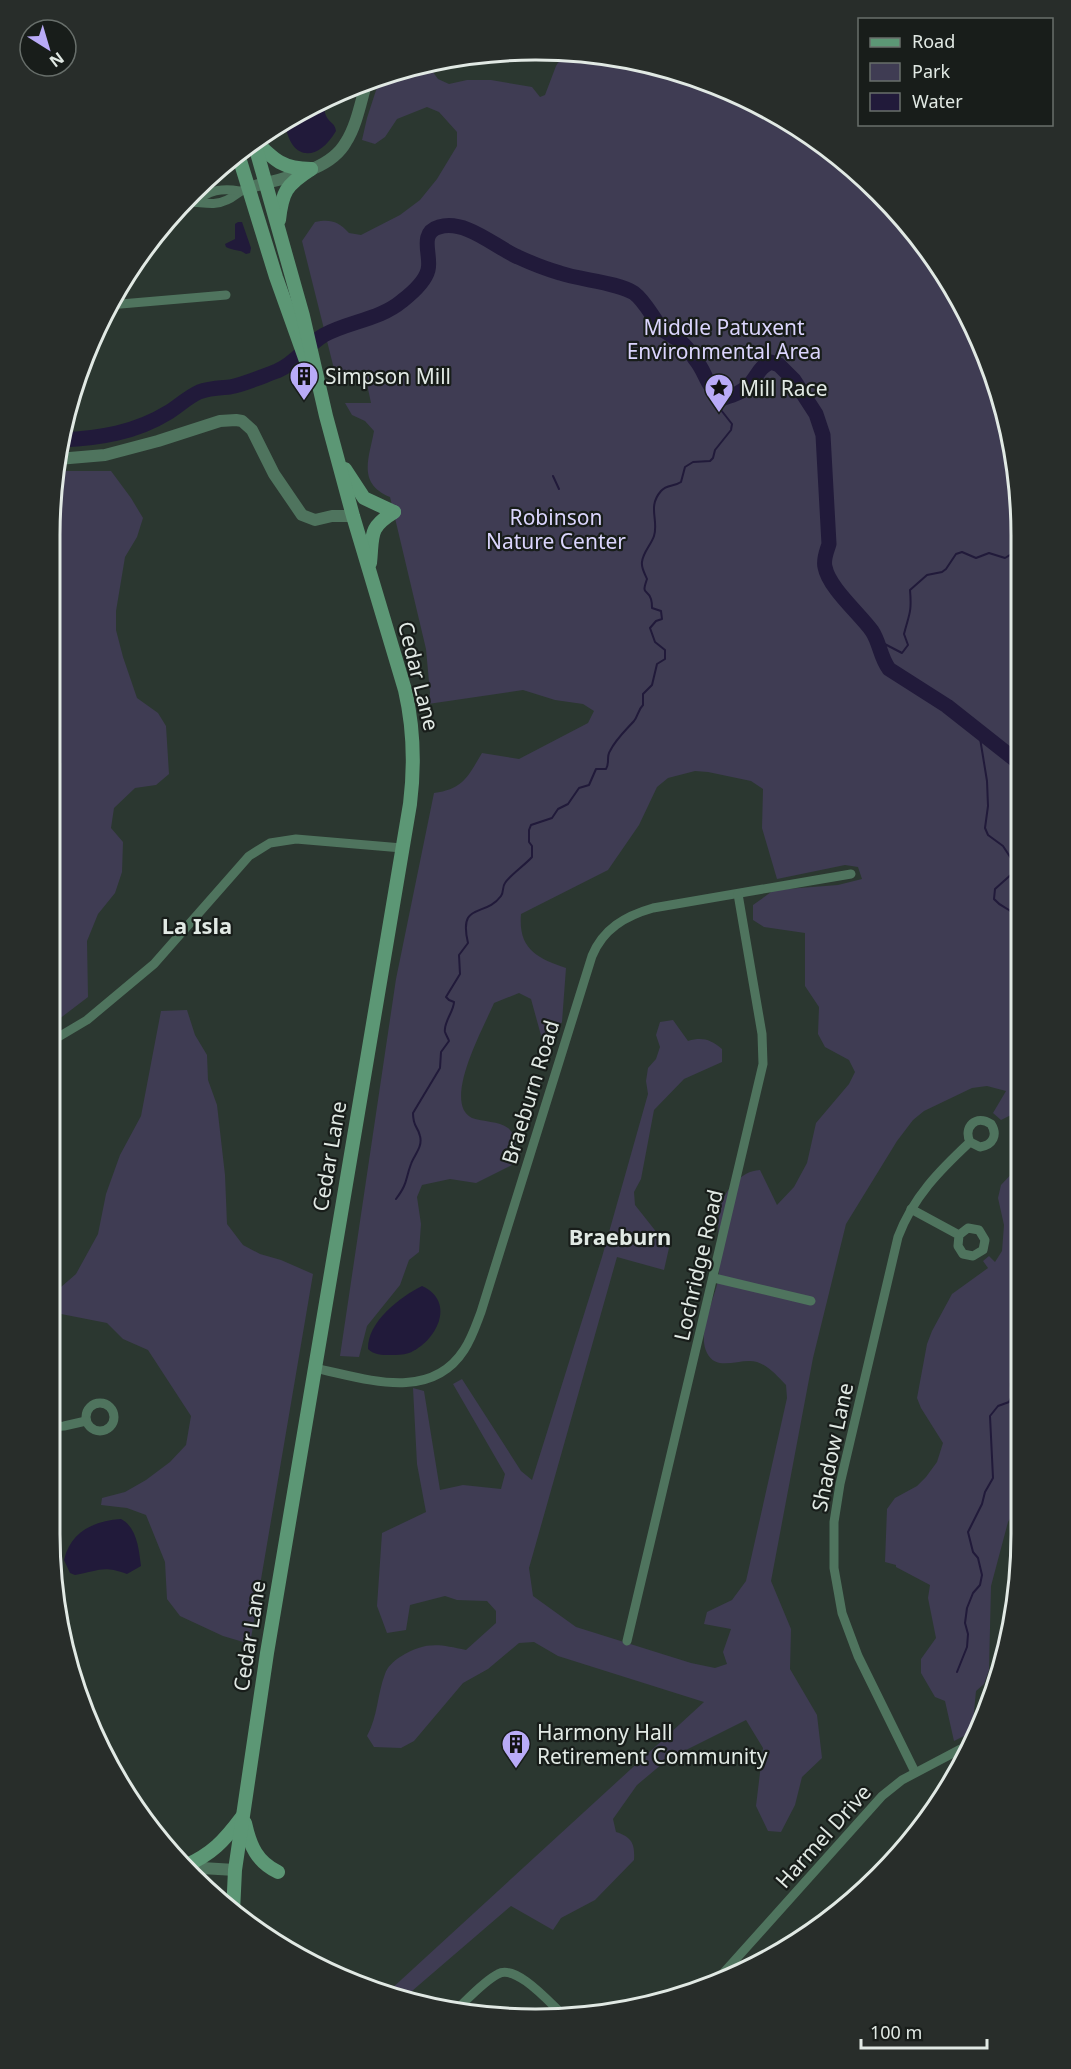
<svg xmlns="http://www.w3.org/2000/svg" width="1071" height="2069" font-family="'Noto Sans',sans-serif">
	<style>
		.green { fill: #3f3c53 }
		.water { fill: #211a3a }
		.lines { fill: none; stroke-linecap: round; stroke-linejoin: round }
		.stream { stroke: #211a3a; stroke-width: 2 }
		.river { stroke: #211a3a; stroke-width: 15 }
		.minor { stroke: #4f745e; stroke-width: 9 }
		.tertiary { stroke: #4f745e; stroke-width: 12 }
		.secondary { stroke: #5c9775; stroke-width: 14 }
		.labels { text-anchor: middle; dominant-baseline: central; stroke-width: 4.5; stroke-linejoin: round; paint-order: stroke }
		.park-label { font-size: 21px; fill: #dbd5fd; stroke: #181d1a }
		.poi-label { font-size: 21px; fill: #e1e9e4; stroke: #181d1a; text-anchor: start }
		.street-label { font-size: 21px; fill: #e1e9e4; stroke: #181d1a }
		.neighbourhood-label { font-size: 22px; font-weight: bold; fill: #e1e9e4; stroke: #181d1a }
		.rim { fill: none; stroke: #e1e9e4; stroke-width: 3 }
	</style>
	<rect width="100%" height="100%" fill="#2b3730"/>
	<g class="green">
		<path d="M565,51L661,66L750,99L856,170L921,240L985,350L1017,472L1019,1111L1001,1120L993,1113L1006,1091L987,1086L972,1088L924,1111L913,1120L897,1141L846,1224L813,1358L771,1581L791,1629L790,1669L817,1715L822,1758L802,1777L795,1805L781,1832L768,1831L756,1806L763,1748L746,1720L668,1759L637,1785L613,1819L616,1832C632,1837 635,1844 634,1860L595,1900L561,1918L553,1930L511,1906L405,1997L389,1991L704,1702L558,1656L534,1642L519,1643L488,1669L463,1683L414,1741L401,1748L374,1747L367,1736C378,1716 377,1695 385,1674C387,1667 394,1661 400,1657C425,1641 439,1644 466,1650L496,1623V1611L487,1601L457,1600L445,1596L410,1605L406,1630L387,1633L377,1606L382,1533L426,1512L417,1464L413,1388L424,1391L440,1490L463,1485L501,1489L505,1474L453,1384L462,1379L521,1471L532,1480L602,1257L648,1094L646,1081L648,1068L656,1059L660,1047L656,1035L660,1022L673,1020L688,1041C702,1037 710,1039 722,1049V1062L684,1079L654,1110L641,1179L634,1192L635,1205L669,1248L664,1270L617,1257L529,1568L533,1596L576,1627L691,1663L715,1668L727,1664L723,1652L731,1629L704,1624L707,1612L732,1600L746,1581L787,1398L786,1385C777,1376 769,1366 757,1362C741,1357 717,1373 707,1353C697,1335 714,1299 718,1281C724,1247 707,1208 736,1181C745,1174 749,1171 760,1170L777,1205L794,1187L807,1163L816,1123L849,1084L855,1072L849,1060L825,1047L818,1034L819,1007L805,986V933L764,927L753,920V905L774,890L838,885L862,879L858,867L845,865L777,879L762,828L763,789L751,781L708,772L695,771L668,778L657,787L639,825L608,870L521,914C518,949 537,958 566,968L562,1022L555,1033L542,1039L531,999L519,993L494,1003C485,1025 441,1103 472,1118C483,1122 499,1121 508,1128C511,1130 514,1136 516,1140L512,1165L476,1183L450,1179L422,1185L417,1197L421,1224L419,1252L409,1260L400,1285L367,1326L359,1357L340,1356L396,979L434,793C464,789 468,776 482,753L519,759L588,723L594,711L583,704L555,700L523,690L428,704L430,693L426,649L390,497C357,483 369,459 374,431L365,421L352,415L345,403H371L364,370L335,373L302,241L315,222C330,219 338,221 349,233L361,235L400,215L420,200L437,179L457,146V132L439,112L427,107L397,119L385,137L375,144L362,140L367,118L381,75L427,64L438,79L449,84L467,80H491L532,87L540,97L545,95L556,66Z"/>
		<path d="M56,471H111L131,498L143,518L137,537L125,557L116,611V630L123,657L137,698L158,713L166,726L169,774L156,785L135,788L114,808L111,828L123,842L122,872L115,893L98,914L87,941L88,997L50,1026L51,504Z"/>
		<path d="M187,1010L195,1035L207,1055L208,1080L217,1105L225,1175L227,1224L243,1245L260,1254L281,1260L313,1274L250,1644L223,1636L180,1616L167,1599L165,1562L146,1515L127,1508L101,1505L102,1498L125,1492L146,1480L170,1462L186,1445L191,1416L148,1350L123,1339L107,1323L56,1313L53,1294L76,1274L98,1234L106,1194L120,1155L141,1116L161,1011Z"/>
		<path d="M1019,1166L1020,1502L1008,1522L991,1586L989,1670L984,1684L976,1691L972,1732L954,1741L945,1701L935,1697L921,1673V1659L936,1638L928,1598L930,1585L896,1567V1565L885,1562L887,1509L895,1498L917,1486L926,1477L937,1462L943,1443L921,1408L917,1398L927,1344L932,1331L952,1294L988,1268L983,1261L989,1256L995,1262L1002,1251L1004,1225L998,1198L1001,1185Z"/>
	</g>
	<g class="water">
		<path d="M324,100C324,107 324,114 328,119C332,124 335,124 336,131C316,165 288,159 285,120Z"/>
		<path d="M238,222H242L251,248L250,253L246,254C240,249 233,251 226,247L225,244L235,239V224Z"/>
		<path d="M422,1286C457,1302 436,1342 409,1353C403,1355 396,1355 390,1355C382,1355 374,1355 368,1349C367,1322 400,1297 422,1286Z"/>
		<path d="M121,1519C137,1527 139,1550 141,1566L127,1574C102,1565 99,1571 75,1575L70,1573L64,1560C71,1531 94,1521 121,1519Z"/>
	</g>
	<g class="lines">
		<g class="stream">
			<path d="M553,476L559,489"/>
			<path d="M877,640L902,653L908,645L904,634C909,614 912,613 910,590L927,575L942,572L946,569L956,554L962,552L976,558L989,553L1005,558L1018,550"/>
			<path d="M979,732L987,781L988,806L985,828L988,835L1003,846L1016,866L1014,872L995,889L994,899C1006,913 1012,904 1019,926"/>
			<path d="M396,1199C408,1183 405,1180 411,1164C414,1155 423,1147 420,1136C418,1126 413,1128 413,1113L440,1068L441,1052L449,1041C448,1038 446,1035 445,1032C443,1023 454,1011 454,1002L449,1000L446,997L460,974L459,955L468,943C458,901 485,918 501,896C504,892 502,887 505,883C510,875 525,865 532,857V846L529,842V830L531,825L552,818L558,809L568,804L579,788L589,785L596,769H606C610,763 606,757 610,751C616,739 625,731 634,721C638,716 638,710 643,705V694L652,685L657,664L665,659V650L655,642L650,628L656,621L662,619L661,611L652,608C652,606 652,602 651,599C647,588 641,596 647,579C645,574 641,568 642,562C643,552 651,545 654,536C659,520 647,507 661,491C667,484 674,487 681,482L685,467L693,462L710,461L713,458L715,450L731,430L732,424L721,410L724,398"/>
			<path d="M1020,1348L1014,1356V1360L1020,1365"/>
			<path d="M957,1672L967,1647L968,1634L965,1623L967,1608L973,1593L980,1585L982,1575L978,1558L973,1552L968,1532L982,1504L985,1492L993,1478L990,1416L998,1406L1009,1402L1012,1396C1010,1384 1009,1378 1020,1369"/>
		</g>
		<path class="river" d="M61,440C100,438 135,433 169,412C180,405 188,397 199,392C209,388 219,388 230,387C245,384 263,376 277,371C296,363 307,345 324,335C350,321 379,320 402,301C411,294 425,282 428,270C432,256 418,233 439,227C466,219 495,247 518,257C531,263 546,269 560,273C580,280 617,282 634,293C645,301 653,318 662,329C668,334 675,337 681,342C686,346 691,353 695,359C708,375 704,385 724,398C734,395 743,392 750,384C758,375 759,367 771,362L779,365L794,380L816,414L823,435L829,544C827,551 823,559 825,567C829,588 859,613 872,631C880,643 880,657 889,669L947,706L1018,762"/>
		<g class="minor">
			<path d="M185,202C200,201 213,207 227,200C235,197 238,191 248,188"/>
			<path d="M196,202C208,190 222,188 239,191"/>
			<path d="M109,305L226,295"/>
			<path d="M50,1042L87,1020L154,964L249,856L270,843L296,839L402,848"/>
			<path d="M911,1209L959,1235L958,1246L963,1254L973,1256L983,1250L985,1240L979,1230L968,1228L959,1235"/>
			<path d="M714,1278L811,1301"/>
			<path d="M314,1368C364,1378 430,1403 464,1350C472,1338 476,1325 481,1312L592,956C603,929 625,916 653,908L851,874"/>
			<circle cx="100" cy="1417" r="14"/>
			<path d="M50,1427L64,1426L86,1421"/>
			<path d="M627,1641L763,1064L762,1034L738,894"/>
			<path d="M915,1772L858,1656L842,1613L834,1568V1522L840,1484L898,1237C913,1197 940,1170 970,1142C963,1127 976,1114 991,1124C998,1135 993,1145 980,1147L970,1142"/>
			<path d="M718,1979L882,1796L902,1780L974,1742"/>
			<path d="M455,2011C467,2000 484,1981 498,1974C516,1964 549,2002 562,2014"/>
		</g>
		<g class="tertiary">
			<path d="M248,188C279,178 329,173 346,142C357,125 361,100 367,81"/>
			<path d="M58,459L105,455L158,441L220,421L236,420L242,421L252,430L274,474L302,515L315,520L332,516H353"/>
			<path d="M185,1867L235,1870"/>
		</g>
		<g class="secondary">
			<path d="M255,141C274,160 283,169 311,169"/>
			<path d="M238,154L276,277L306,361"/>
			<path d="M279,220C282,192 286,185 311,169"/>
			<path d="M345,469L364,498L394,512"/>
			<path d="M370,563C373,535 368,528 394,512"/>
			<path d="M245,1823C250,1846 257,1862 278,1872"/>
			<path d="M185,1866C212,1854 224,1841 242,1817"/>
			<path d="M233,1912L235,1870L267,1653L410,804C415,764 414,729 405,690L353,516L326,416L303,316L254,142"/>
		</g>
	</g>
	<defs>
		<g id="building-pin" transform="scale(1.5)"><path d="M0 17L-7.5 6A9.5 9.5 0 1 1 7.5 6Z" fill="#b9abf7" stroke="#181d1a"/><path d="M-4-6H4V6H1V3H-1V6H-4ZM-2.5-4.3h1.7v1.8h-1.7ZM.8-4.3h1.7v1.8H.8ZM-2.5-1h1.7V.8h-1.7ZM.8-1h1.7V.8H.8Z" fill="#111"/></g>
		<g id="sight-pin" transform="scale(1.5)"><path d="M0 17L-7.5 6A9.5 9.5 0 1 1 7.5 6Z" fill="#b9abf7" stroke="#181d1a"/><path d="M0-6L1.8-2.2L6-1.7L2.9 1.2L3.7 5.4L0 3.3L-3.7 5.4L-2.9 1.2L-6-1.7L-1.8-2.2Z" fill="#111"/></g>
	</defs>
	<g fill-rule="evenodd">
		<use href="#building-pin" x="304" y="376"/>
		<use href="#sight-pin" x="719" y="388"/>
		<use href="#building-pin" x="516" y="1744"/>
	</g>
	<g class="labels">
		<g class="park-label">
			<text x="724" y="327">Middle Patuxent<tspan x="724" dy="24">Environmental Area</tspan></text>
			<text x="556" y="517">Robinson<tspan x="556" dy="24">Nature Center</tspan></text>
		</g>
		<g class="poi-label">
			<text x="325" y="376">Simpson Mill</text>
			<text x="740" y="388">Mill Race</text>
			<text x="537" y="1732">Harmony Hall<tspan x="537" dy="24">Retirement Community</tspan></text>
		</g>
		<g class="street-label">
			<text transform="translate(419 676) rotate(76)">Cedar Lane</text>
			<text transform="translate(530 1092) rotate(-73)">Braeburn Road</text>
			<text transform="translate(329 1156) rotate(-80)">Cedar Lane</text>
			<text transform="translate(698 1265) rotate(-77)">Lochridge Road</text>
			<text transform="translate(832 1447) rotate(-78)">Shadow Lane</text>
			<text transform="translate(249 1636) rotate(-81)">Cedar Lane</text>
			<text transform="translate(823 1836) rotate(-48)">Harmel Drive</text>
		</g>
		<g class="neighbourhood-label">
			<text x="197" y="925">La Isla</text>
			<text x="620" y="1236">Braeburn</text>
		</g>
	</g>
	<path d="M0 0H1071V2069H0ZM535 60H536A475 475 0 0 1 1011 535V1534A475 475 0 0 1 536 2009H535A475 475 0 0 1 60 1534V535A475 475 0 0 1 535 60Z" fill="#282d2a" fill-rule="evenodd"/>
	<path class="rim" d="M535 60H536A475 475 0 0 1 1011 535V1534A475 475 0 0 1 536 2009H535A475 475 0 0 1 60 1534V535A475 475 0 0 1 535 60Z"/>
	<rect x="858" y="18" width="195" height="108" fill="#181d1a" stroke="#686f6b" stroke-width="1.5"/>
	<rect x="870" y="38" width="30" height="9" fill="#5c9775" stroke="#686f6b" stroke-width="1.5"/>
	<text x="912" y="48" font-size="18" fill="#e1e9e4">Road</text>
	<rect x="870" y="63" width="30" height="18" fill="#3f3c53" stroke="#686f6b" stroke-width="1.5"/>
	<text x="912" y="78" font-size="18" fill="#e1e9e4">Park</text>
	<rect x="870" y="93" width="30" height="18" fill="#211a3a" stroke="#686f6b" stroke-width="1.5"/>
	<text x="912" y="108" font-size="18" fill="#e1e9e4">Water</text>
	<g transform="translate(48 48) rotate(143)"><circle r="28" fill="#181d1a" stroke="#686f6b" stroke-width="1.5"/>
	<path d="M0-4.5L10 22L0 15L-10 22Z" fill="#b9abf7"/>
	<text y="-9" font-size="16" font-weight="bold" text-anchor="middle" fill="#e1e9e4">N</text>
	</g>
	<path d="M861 2039v9h126v-9" fill="none" stroke="#e1e9e4" stroke-width="3"/>
	<text x="870" y="2039" font-size="18" fill="#e1e9e4" stroke="#181d1a" stroke-width="4.5" paint-order="stroke">100 m</text>
</svg>
